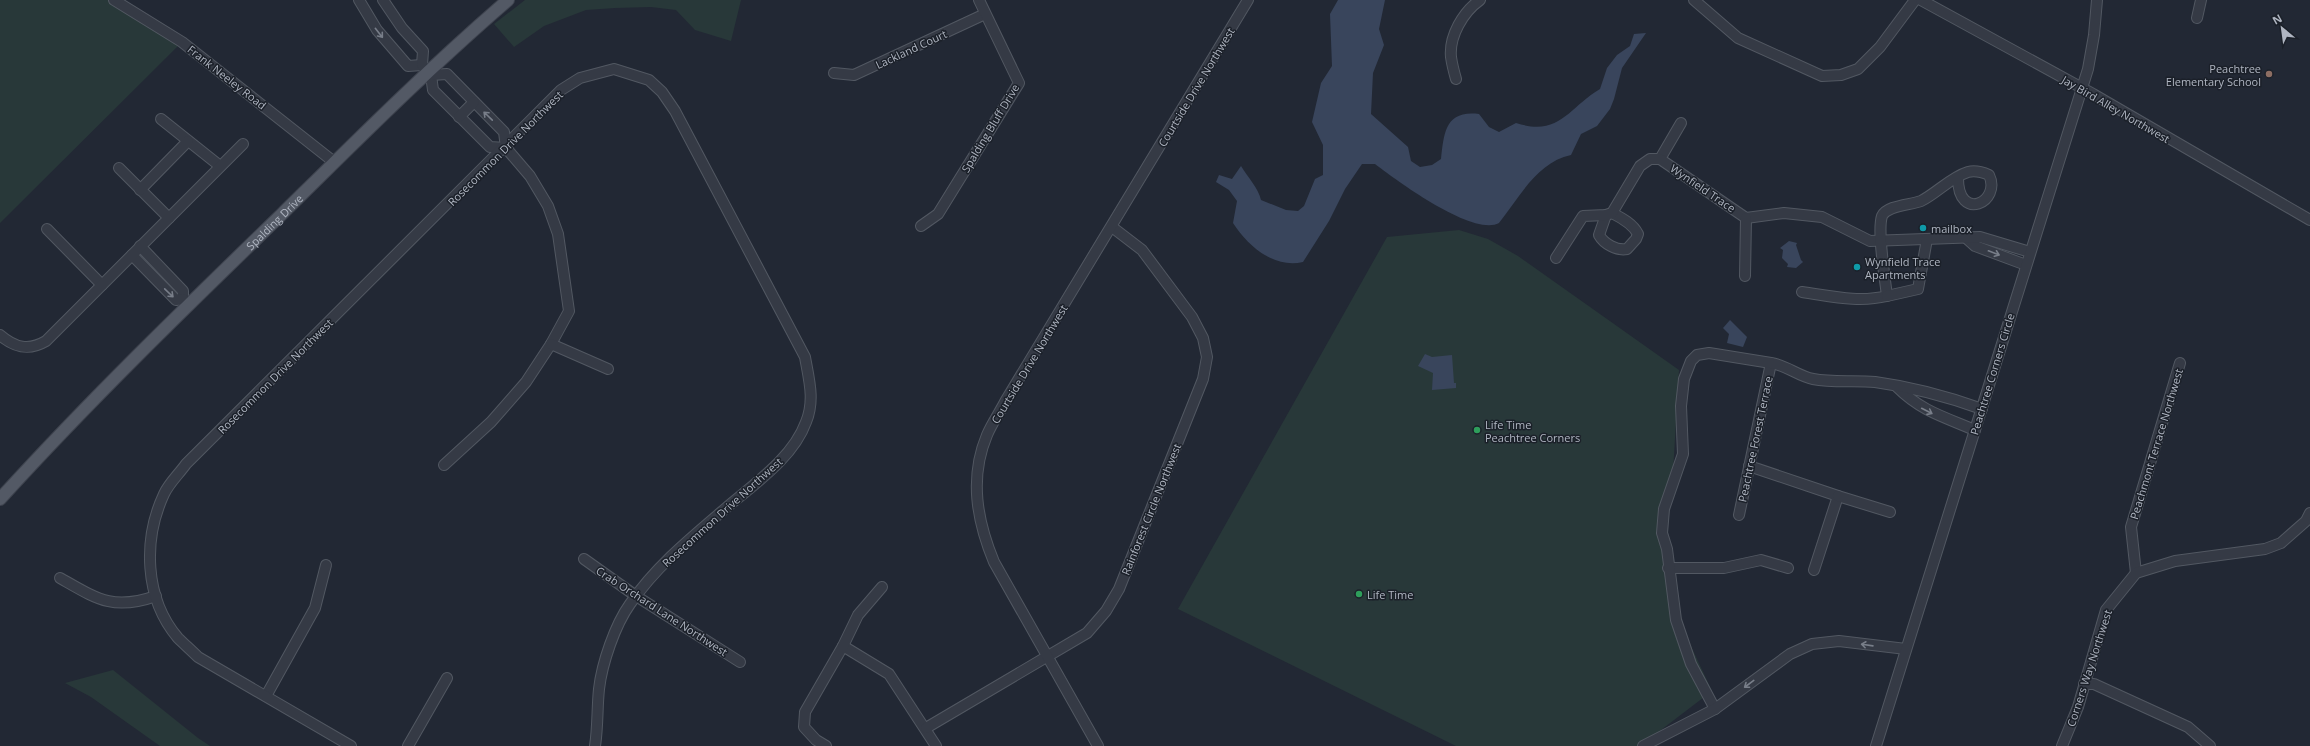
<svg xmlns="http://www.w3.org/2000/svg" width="2310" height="746" font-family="'Open Sans',sans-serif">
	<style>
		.green { fill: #283839 }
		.water { fill: #39455c }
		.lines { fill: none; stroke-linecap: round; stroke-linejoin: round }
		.minor-casing { stroke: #525862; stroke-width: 12 }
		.major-casing { stroke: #3e434e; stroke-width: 14 }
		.minor { stroke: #353a45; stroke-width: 10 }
		.major { stroke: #535965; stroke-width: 12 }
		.oneway { stroke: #787e89 }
		.education-dot { fill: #8d6e63; stroke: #1b2029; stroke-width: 1.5 }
		.culture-dot { fill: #0f9aa8; stroke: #1b2029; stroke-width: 1.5 }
		.leisure-dot { fill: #2e9e5b; stroke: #1b2029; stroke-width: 1.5 }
		.labels { text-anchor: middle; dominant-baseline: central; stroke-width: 3; stroke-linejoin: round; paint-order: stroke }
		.street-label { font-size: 11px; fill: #afb5c1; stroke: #1b2029 }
		.poi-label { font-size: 11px; fill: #afb5c1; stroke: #1b2029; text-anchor: start }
	</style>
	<rect width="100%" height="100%" fill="#222834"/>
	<g class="green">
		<path d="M0,0H114L182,42L0,223Z"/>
		<path d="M525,0H741L731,41L695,30L676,10L651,7L615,8L586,10L544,26L514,47L494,24Z"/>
		<path d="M1459,230L1488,239L1518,256L1679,370L1672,489L1665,528L1674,610L1712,691L1640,746H1456L1178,609L1387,237Z"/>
		<path d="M113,670L198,738L210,746H160L91,697L65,683Z"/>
	</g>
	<g class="water">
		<path d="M1338,0H1385L1379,29L1384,45L1373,73L1371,114L1408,147L1411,161L1420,167L1432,165L1441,159C1444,133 1445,110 1479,114L1489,127L1499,132L1516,123C1560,137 1568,108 1600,89L1607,68L1617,55L1630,46L1634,34L1646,33L1622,68L1614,99L1610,109L1597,126L1581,134L1571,155C1537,162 1519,198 1499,223C1473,237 1396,180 1375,164H1362L1345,189L1329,221L1303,262C1274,269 1248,246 1233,223L1237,201L1229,190L1216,182L1219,175L1232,179L1241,166C1248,178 1258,187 1261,200L1286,210L1298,211L1304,206L1315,179L1323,175V145L1312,122L1321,83L1332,66L1330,14Z"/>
		<path d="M1789,241L1797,243L1796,245L1801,260L1803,262L1796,268L1787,267L1788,264L1782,258L1783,250L1780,248Z"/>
		<path d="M1730,320L1747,337L1743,347L1727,343L1729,334L1723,328Z"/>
		<path d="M1425,354L1432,357L1452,355L1454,383H1456V388L1432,390L1433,373L1418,366Z"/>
	</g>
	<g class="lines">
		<g class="minor-casing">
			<g id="minor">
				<path d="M114,0L182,42L334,162"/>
				<path d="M359,0L377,30L408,66L422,65"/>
				<path d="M383,0L402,28L423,51L422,65L431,75L433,90L490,147L506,148"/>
				<path d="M1694,0L1738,38L1822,76L1841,75L1858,69L1880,47L1915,0"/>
				<path d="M1921,0L2093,94L2310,220"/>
				<path d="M2197,18L2201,0"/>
				<path d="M834,73L854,75L985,14"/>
				<path d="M431,75L447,74L504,132L506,148L530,176L548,206L558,234L569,311L551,344L526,382L491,422L444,465"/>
				<path d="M1456,79C1454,72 1452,64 1451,57C1449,36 1463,12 1480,0"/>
				<path d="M459,117L474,102"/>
				<path d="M161,119L220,166"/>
				<path d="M1660,159L1681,123"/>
				<path d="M119,168L169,218"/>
				<path d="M140,190L188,141"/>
				<path d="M1606,215L1599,235C1604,244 1617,251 1627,249L1636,239L1638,234C1633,224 1622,218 1612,213"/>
				<path d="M921,226L938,214L1019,83L979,0"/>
				<path d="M47,229L102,285"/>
				<path d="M1965,237L1975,246L2026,265"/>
				<path d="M140,246L183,291V299"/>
				<path d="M132,255L176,300L183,299"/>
				<path d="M1556,258L1583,216L1606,215L1612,213L1640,166L1650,159H1660L1746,218L1784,213L1822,217L1870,241L1980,237L2030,252"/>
				<path d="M1745,276L1746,218"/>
				<path d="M1802,292C1831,296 1858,303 1887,296C1885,278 1877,231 1882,216C1887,205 1911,205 1921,201C1937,193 1951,177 1968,172C1976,170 1982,172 1989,175C2002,202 1958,223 1958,178"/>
				<path d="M1887,296L1918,289L1927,239"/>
				<path d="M0,335C15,348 29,351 46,341L243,144"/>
				<path d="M551,344L608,369"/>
				<path d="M1897,387C1921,411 1944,417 1975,430"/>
				<path d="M1749,466L1838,496L1814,570"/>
				<path d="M1838,496L1890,512"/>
				<path d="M1739,515L1771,363"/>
				<path d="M584,559L636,596L740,662"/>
				<path d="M1668,568H1724L1761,560L1788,568"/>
				<path d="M2136,573L2131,527L2180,363"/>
				<path d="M60,578C97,599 113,611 156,596"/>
				<path d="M843,646L889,674L936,746"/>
				<path d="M2084,684H2094L2188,727L2210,746"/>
				<path d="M266,696L315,608L326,565"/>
				<path d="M1715,709L1691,664L1676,620L1667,549L1662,533L1664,509L1683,454L1681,406L1684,379L1691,361L1697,355L1709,353L1771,363C1786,365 1798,376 1813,379C1833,383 1855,380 1875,382C1912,387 1946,396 1982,409"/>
				<path d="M926,728L1087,633L1106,611L1119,589L1203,379L1207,357L1203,338L1192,317L1142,250L1112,227"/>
				<path d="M351,746L198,657C191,650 184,644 178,638C144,598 143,539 164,494C169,483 179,474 186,464L561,90L580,78L614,69L649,80L662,92L675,111L805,357C809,380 815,400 806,422C793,458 754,484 726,508C692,537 656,566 630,604C615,625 602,663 599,689C597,708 598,727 595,746"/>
				<path d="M408,746L447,678"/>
				<path d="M826,746L816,740L804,727L805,712L843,646L858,615L882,587"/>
				<path d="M1098,746L994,562C977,521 969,478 987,435C992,423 1000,412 1006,400L1248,0"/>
				<path d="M1643,746L1715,709L1790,654L1812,644L1839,641L1906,649"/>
				<path d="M1876,746L2088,69L2094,35L2097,0"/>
				<path d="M2062,746L2078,707L2106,610L2136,573L2175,561L2265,549L2281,543L2306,521L2310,513"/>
			</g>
		</g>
		<g class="major-casing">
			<g id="major">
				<path id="s1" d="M0,499C90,400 186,307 282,214C356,141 429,68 508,0"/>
			</g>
		</g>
		<use href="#minor" class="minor"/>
		<use href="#major" class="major"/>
	</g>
	<defs><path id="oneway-shaft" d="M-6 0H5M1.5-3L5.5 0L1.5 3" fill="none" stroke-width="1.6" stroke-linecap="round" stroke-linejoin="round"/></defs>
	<g class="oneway">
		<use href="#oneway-shaft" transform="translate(379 33) rotate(52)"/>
		<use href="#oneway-shaft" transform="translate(488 116) rotate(-136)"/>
		<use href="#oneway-shaft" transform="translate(1994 253) rotate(21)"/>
		<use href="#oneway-shaft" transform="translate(169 293) rotate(44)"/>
		<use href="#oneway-shaft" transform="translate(1927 411) rotate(27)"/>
		<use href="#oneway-shaft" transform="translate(1867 645) rotate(-172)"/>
		<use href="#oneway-shaft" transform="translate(1749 684) rotate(143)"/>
	</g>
	<circle class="education-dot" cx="2269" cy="74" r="4"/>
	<g class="culture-dot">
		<circle cx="1923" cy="228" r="4"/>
		<circle cx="1857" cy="267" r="4"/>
	</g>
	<g class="leisure-dot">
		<circle cx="1477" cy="430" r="4"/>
		<circle cx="1359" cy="594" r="4"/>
	</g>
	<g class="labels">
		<g class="street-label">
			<text transform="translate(911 49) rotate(-25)">Lackland Court</text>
			<text transform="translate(227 77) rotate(38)">Frank Neeley Road</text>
			<text transform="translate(1196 87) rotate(-59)">Courtside Drive Northwest</text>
			<text transform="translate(2116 109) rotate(30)">Jay Bird Alley Northwest</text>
			<text transform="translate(990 128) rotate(-59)">Spalding Bluff Drive</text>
			<text transform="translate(505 148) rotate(-45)">Rosecommon Drive Northwest</text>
			<text transform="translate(1703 188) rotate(34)">Wynfield Trace</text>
			<text stroke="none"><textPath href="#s1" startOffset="390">Spalding Drive</textPath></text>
			<text transform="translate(1029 364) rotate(-59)">Courtside Drive Northwest</text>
			<text transform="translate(1992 374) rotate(-73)">Peachtree Corners Circle</text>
			<text transform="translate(275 376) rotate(-45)">Rosecommon Drive Northwest</text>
			<text transform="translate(1755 439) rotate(-78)">Peachtree Forest Terrace</text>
			<text transform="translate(2156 444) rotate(-73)">Peachmont Terrace Northwest</text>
			<text transform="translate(1151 509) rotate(-68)">Rainforest Circle Northwest</text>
			<text transform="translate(722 512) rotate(-42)">Rosecommon Drive Northwest</text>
			<text transform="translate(662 611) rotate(33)">Crab Orchard Lane Northwest</text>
			<text transform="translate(2089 668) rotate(-72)">Corners Way Northwest</text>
		</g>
		<g class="poi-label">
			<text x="2261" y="68" text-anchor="end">Peachtree<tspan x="2261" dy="13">Elementary School</tspan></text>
			<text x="1931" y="228">mailbox</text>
			<text x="1865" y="261">Wynfield Trace<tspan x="1865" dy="13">Apartments</tspan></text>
			<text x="1485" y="424">Life Time<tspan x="1485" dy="13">Peachtree Corners</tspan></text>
			<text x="1367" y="594">Life Time</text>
		</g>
	</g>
	<g transform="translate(2282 28) rotate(331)" stroke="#1b2029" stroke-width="3" paint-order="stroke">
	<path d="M0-3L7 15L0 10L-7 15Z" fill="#afb5c1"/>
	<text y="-6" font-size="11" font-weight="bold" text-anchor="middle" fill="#afb5c1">N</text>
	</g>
</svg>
